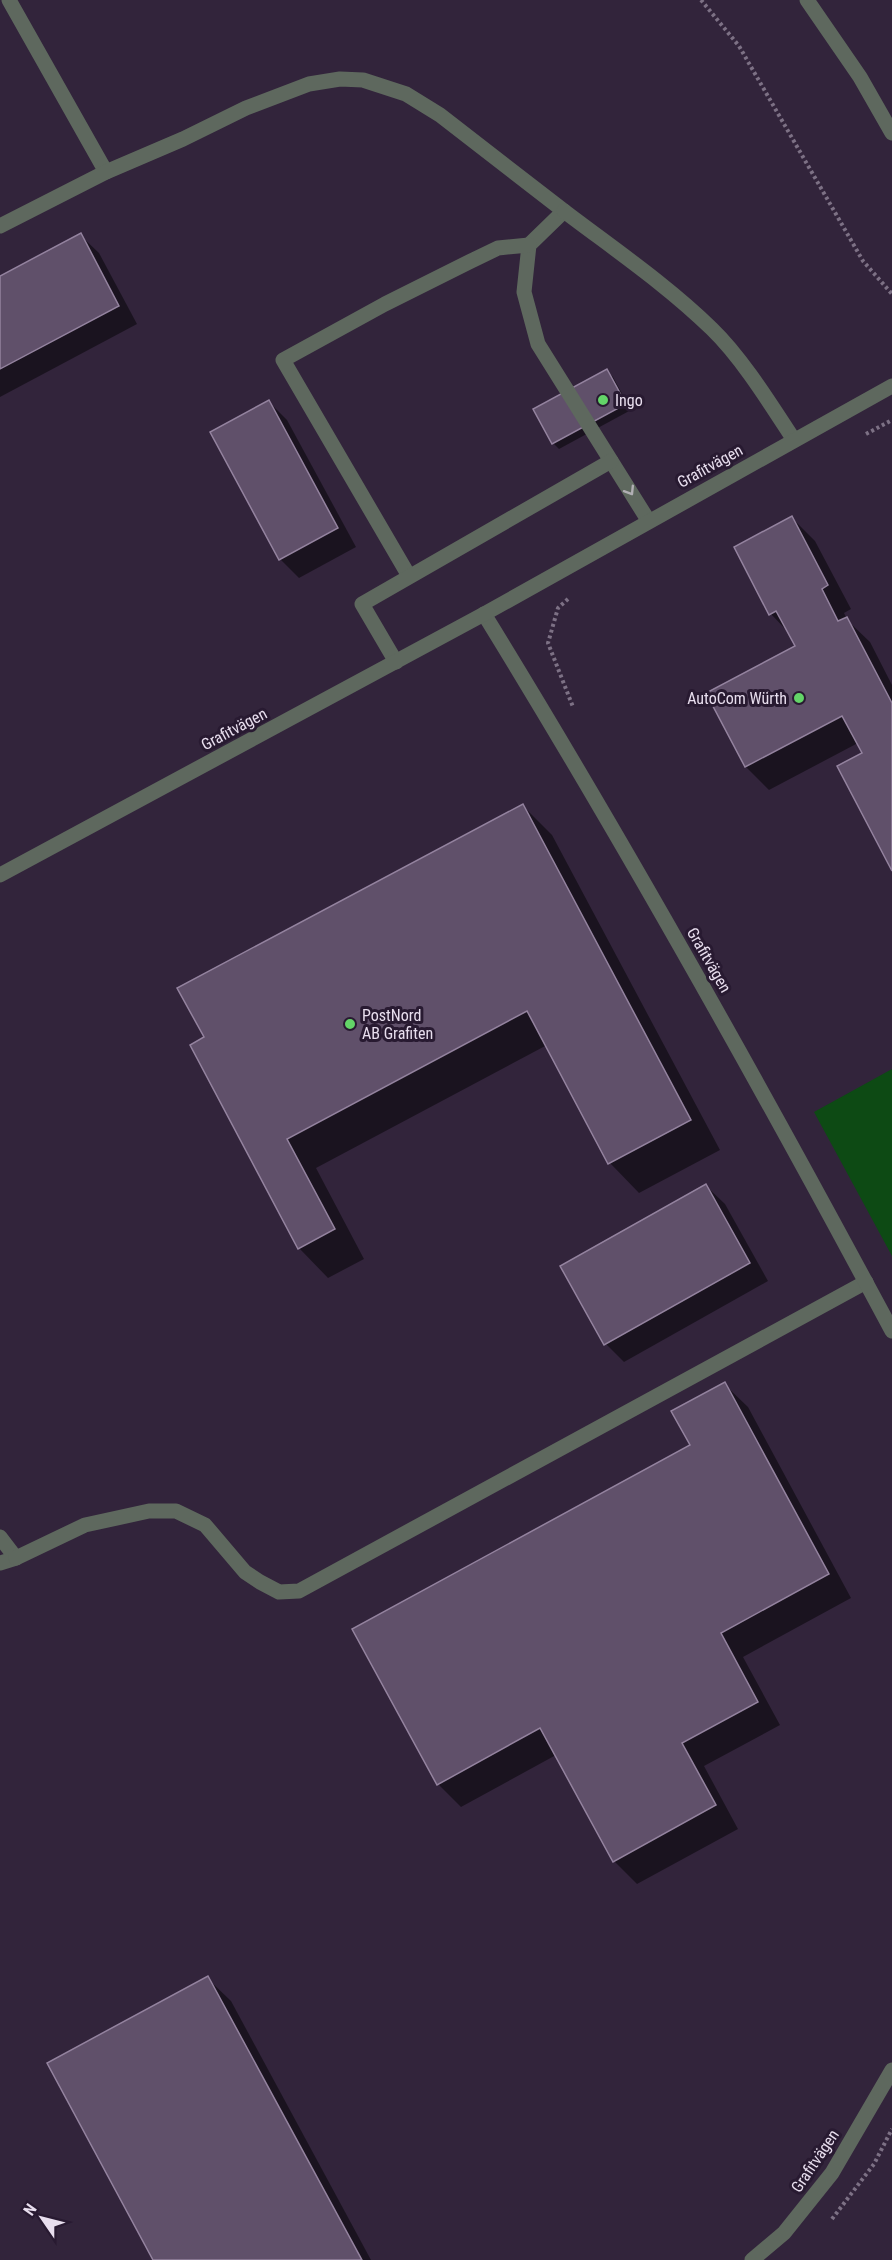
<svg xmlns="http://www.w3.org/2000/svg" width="892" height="2260" font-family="'Roboto Condensed',sans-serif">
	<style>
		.green { fill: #0d4a14 }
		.shadow { fill: #0007 }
		.building { fill: #60506a; stroke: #94839f; stroke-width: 1.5 }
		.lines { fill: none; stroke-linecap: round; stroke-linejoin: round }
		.path { stroke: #7d7185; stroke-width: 4; stroke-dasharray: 3 3; stroke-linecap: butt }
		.service { stroke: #5e685e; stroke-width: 15 }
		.minor { stroke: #5e685e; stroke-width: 15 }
		.tertiary { stroke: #5e685e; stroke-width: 15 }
		.oneway { stroke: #b1afb4 }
		.poi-dot { fill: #63d468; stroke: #281a31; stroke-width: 2 }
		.labels { text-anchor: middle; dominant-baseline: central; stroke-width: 6; stroke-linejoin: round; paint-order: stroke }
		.poi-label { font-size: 16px; fill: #e8deee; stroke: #281a31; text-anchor: start }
		.street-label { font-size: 16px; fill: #e8deee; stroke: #281a31 }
	</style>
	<rect width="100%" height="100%" fill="#32243b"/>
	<path class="green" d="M892,1069V1256L814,1112Z"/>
	<g class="shadow">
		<path d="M80,235L99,253L137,324L0,397V278Z"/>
		<path d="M607,371L613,377L631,410L559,449L553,443Z"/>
		<path d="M269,402L287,420L356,547L299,578L280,559L212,433Z"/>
		<path d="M792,518L815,541L851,609L844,613L848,621L870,642L892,685V868L864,753L858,743L769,790L746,767L708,693L797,647L789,633L771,614L736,547Z"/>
		<path d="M523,806L552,835L720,1150L639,1193L610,1163L547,1045L316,1168L364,1259L328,1278L299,1248L206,1038Z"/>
		<path d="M706,1186L725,1204L768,1281L624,1362L606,1344Z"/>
		<path d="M724,1384L748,1407L851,1598L743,1657L780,1725L704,1766L738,1829L637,1884L614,1861L556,1755L461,1807L438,1784L692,1446Z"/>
		<path d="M207,1978L231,2001L371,2260H155Z"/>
	</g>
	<g class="building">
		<path d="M81,233L119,306L0,369V276Z"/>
		<path d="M607,369L626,404L552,444L533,409Z"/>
		<path d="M269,400L338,528L279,560L210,432Z"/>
		<path d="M792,516L828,585L822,589L838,621L847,617L892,703V871L837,766L862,753L842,716L745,767L706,693L795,646L776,611L769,615L734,547Z"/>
		<path d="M523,804L691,1120L608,1164L527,1011L287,1139L335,1229L298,1249L190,1045L204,1037L177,988Z"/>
		<path d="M706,1184L750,1263L604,1345L560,1266Z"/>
		<path d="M725,1382L829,1574L721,1633L758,1702L682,1743L716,1805L613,1862L540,1728L437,1785L352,1629L690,1445L671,1411Z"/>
		<path d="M208,1976L362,2260H153L47,2063Z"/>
	</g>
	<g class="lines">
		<g class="path">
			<path d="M701,0L739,46L863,261L892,294"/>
			<path d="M866,434L892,420"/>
			<path d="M568,599L558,608L548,643L573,707"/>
			<path d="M832,2219L874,2164L892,2129"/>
		</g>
		<g class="service">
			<path d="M9,0L106,172"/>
			<path d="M0,226L106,172L183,139L246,108L309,84L340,79L363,80L406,94L440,115L564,211L529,245L524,292L538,344L648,520"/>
			<path d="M409,576L283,360L385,304L469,262L498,248L529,245"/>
			<path d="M396,662L362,604L611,461"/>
			<path d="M0,1537L16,1558L0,1563"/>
			<path d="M16,1558L85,1525L149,1511H176L205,1525L245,1572L260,1582L279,1592L299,1591L866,1282"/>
		</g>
		<g class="minor">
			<path d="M564,211C614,249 667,285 712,329C742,358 771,405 794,440"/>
			<path d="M484,614C628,848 762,1088 892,1331"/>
			<path d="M0,875L484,614L892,386"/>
			<path d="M752,2260L784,2233L832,2173L892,2070"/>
		</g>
		<path class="tertiary" d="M807,0L860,77L892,133"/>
	</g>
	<defs><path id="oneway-chevron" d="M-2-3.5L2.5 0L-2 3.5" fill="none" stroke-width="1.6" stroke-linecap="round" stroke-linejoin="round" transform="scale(1.5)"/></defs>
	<use class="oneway" href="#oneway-chevron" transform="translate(630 491) rotate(58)"/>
	<g class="poi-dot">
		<circle cx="603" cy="400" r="6"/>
		<circle cx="799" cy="698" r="6"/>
		<circle cx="350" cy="1024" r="6"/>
	</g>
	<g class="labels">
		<g class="poi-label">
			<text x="615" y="400">Ingo</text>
			<text x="787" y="698" text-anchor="end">AutoCom Würth</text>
			<text x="362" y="1015">PostNord<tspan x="362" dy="18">AB Grafiten</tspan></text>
		</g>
		<g class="street-label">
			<text transform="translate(710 466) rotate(-29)">Grafitvägen</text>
			<text transform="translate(234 729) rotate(-28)">Grafitvägen</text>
			<text transform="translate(709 960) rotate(60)">Grafitvägen</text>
			<text transform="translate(815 2161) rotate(-56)">Grafitvägen</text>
		</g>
	</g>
	<g transform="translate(42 2218) rotate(305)" stroke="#281a31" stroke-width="4.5" paint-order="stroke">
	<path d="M0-4.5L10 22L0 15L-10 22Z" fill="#e8deee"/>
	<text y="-9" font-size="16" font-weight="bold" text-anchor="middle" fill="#e8deee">N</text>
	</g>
</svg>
